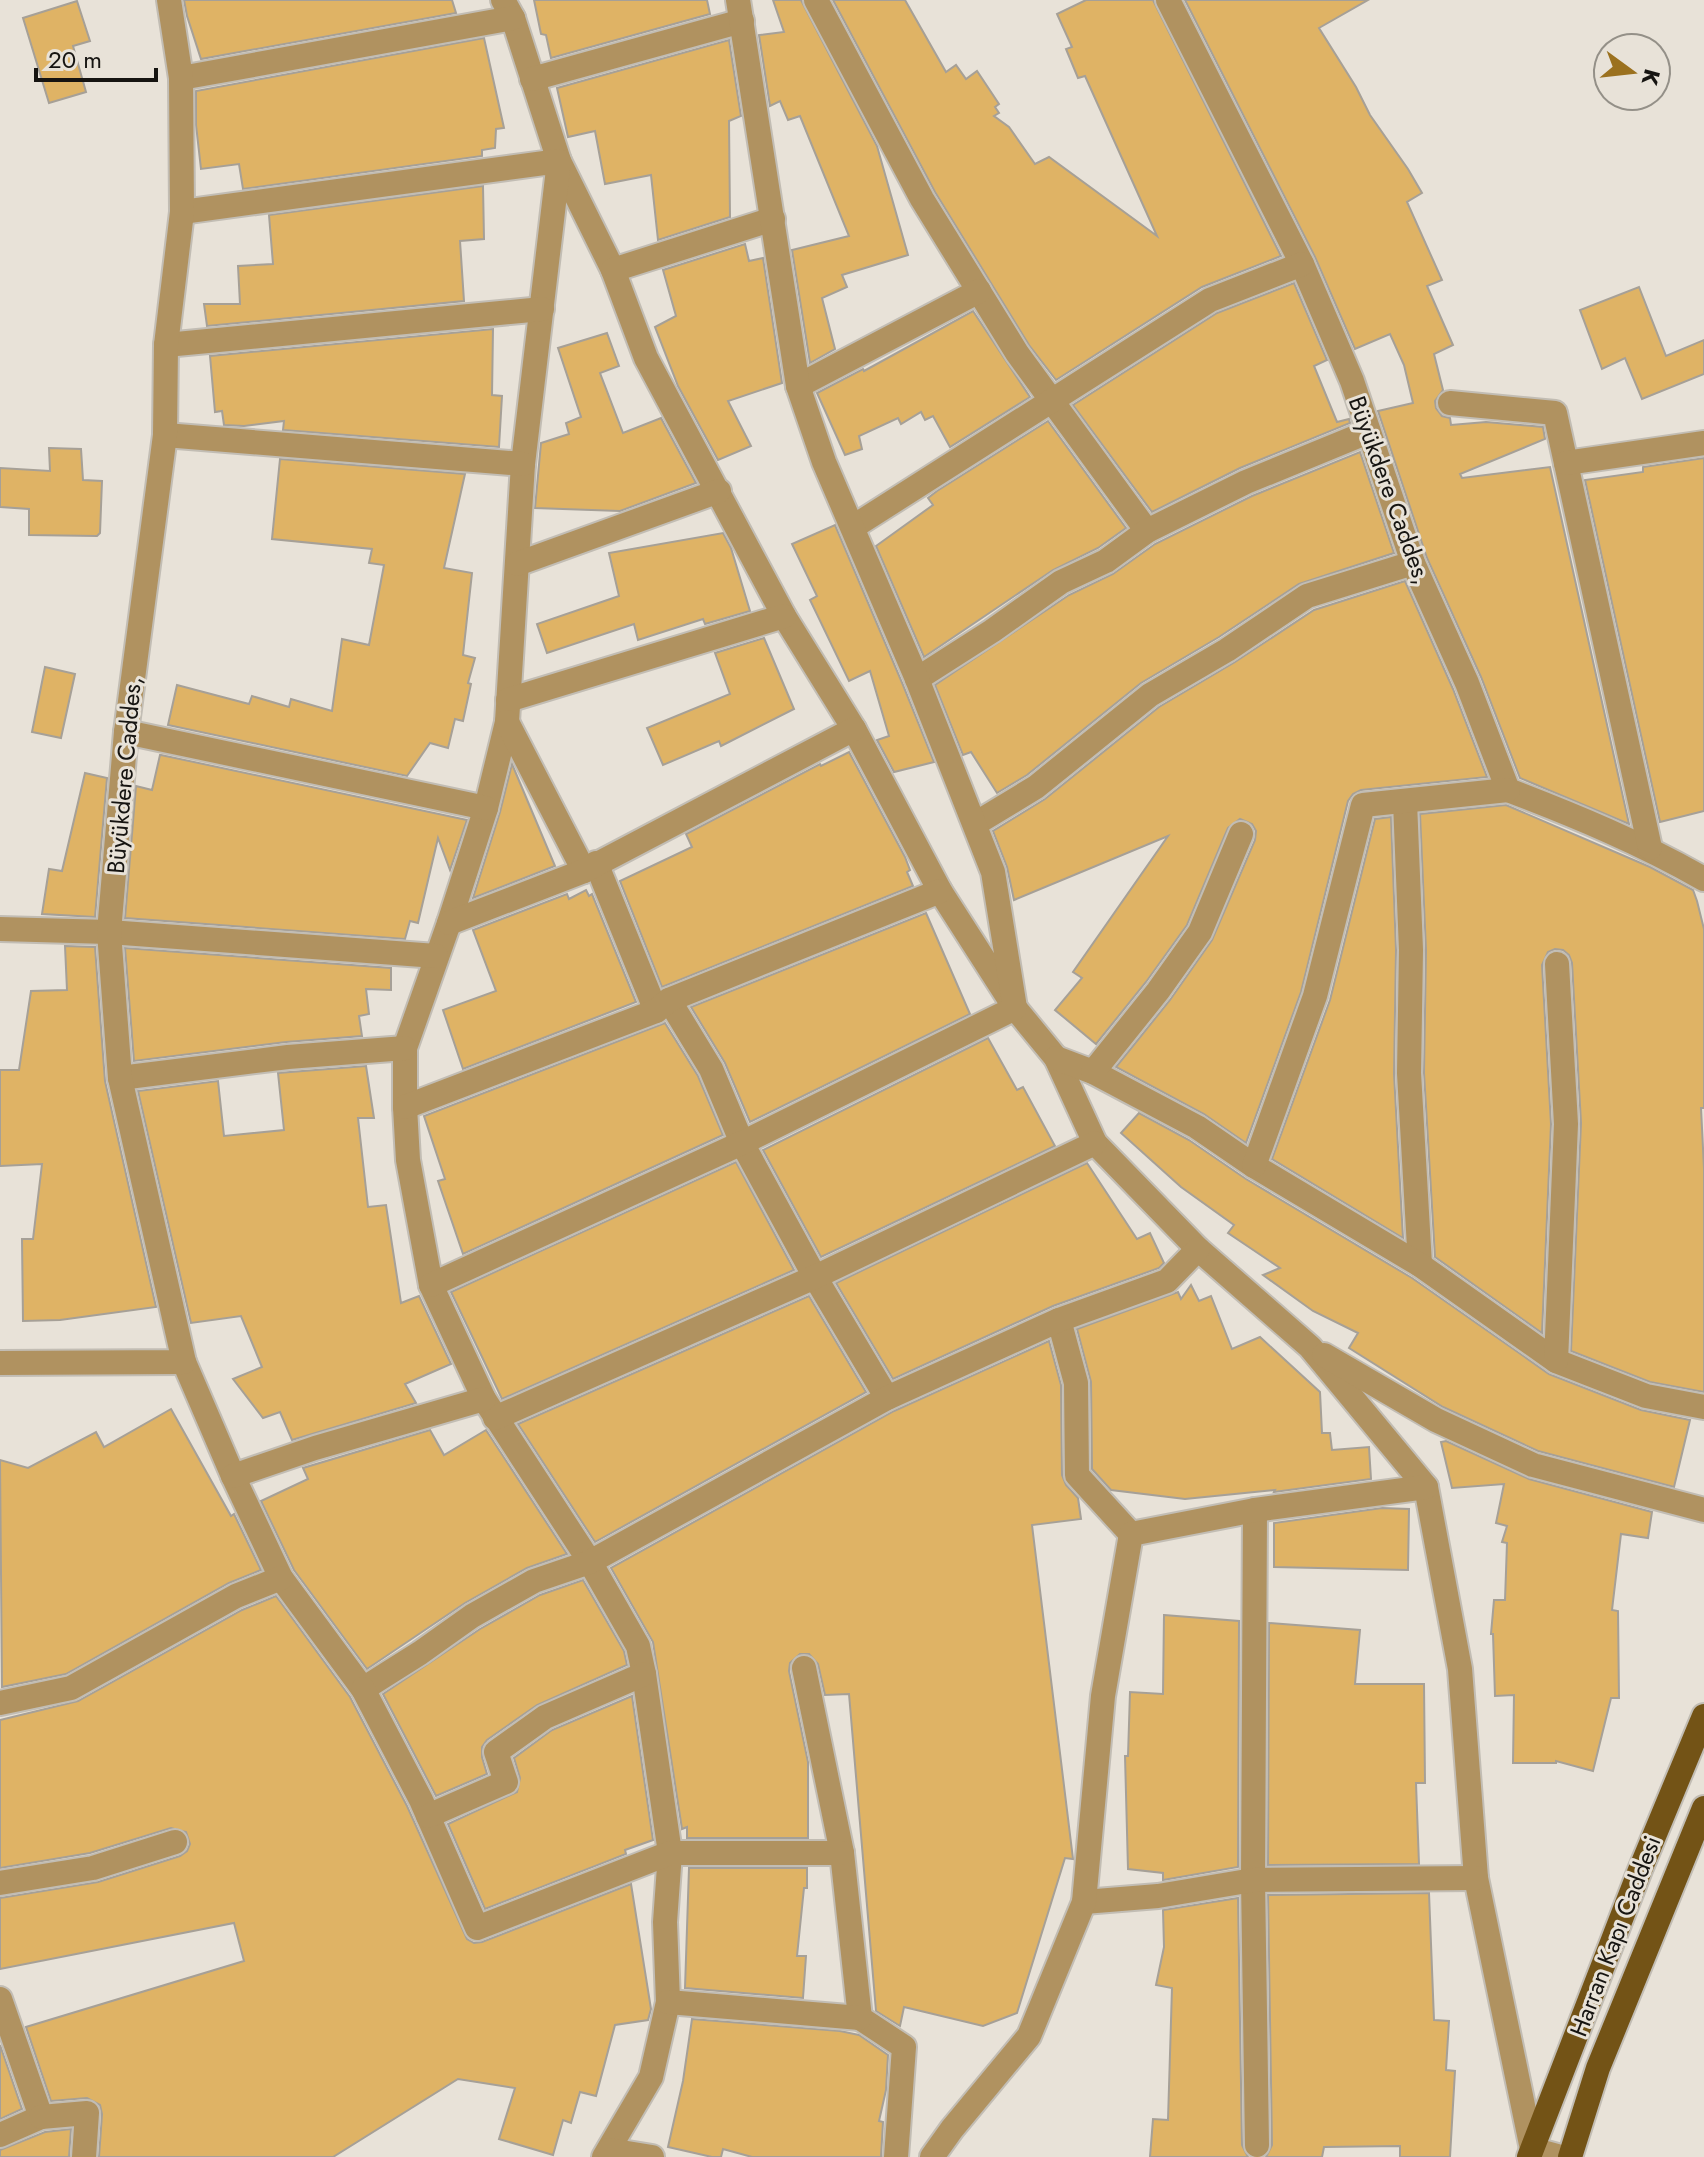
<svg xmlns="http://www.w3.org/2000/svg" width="1704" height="2157" font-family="Jost,sans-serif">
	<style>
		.building { fill: #dfb365; stroke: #a6a097; stroke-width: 2 }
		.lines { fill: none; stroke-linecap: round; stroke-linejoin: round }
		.minor-casing { stroke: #c2bdb4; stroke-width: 28 }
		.major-casing { stroke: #c2bdb4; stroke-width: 28 }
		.minor { stroke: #b09260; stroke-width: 24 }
		.major { stroke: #735316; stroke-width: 24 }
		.labels { text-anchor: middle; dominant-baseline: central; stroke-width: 6; stroke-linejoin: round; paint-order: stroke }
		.street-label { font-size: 24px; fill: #161411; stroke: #e8e2d8 }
	</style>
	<rect width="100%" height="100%" fill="#e8e2d8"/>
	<g class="building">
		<path d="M184,0H452L456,13L201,59L187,16Z"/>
		<path d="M534,0H707L710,14L551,58L546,35L541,34Z"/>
		<path d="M773,0H801L877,146L908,255L842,275L847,287L822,298L835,349L810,363L792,250L849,236L800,116L788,120L780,101L770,106L759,35L784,32Z"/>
		<path d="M833,0H905L946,72L956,65L966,79L977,71L999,104L995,107L999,113L994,116L1009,127L1035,164L1049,157L1157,236L1085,76L1078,78L1066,49L1072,47L1057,14L1086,0H1153L1281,256L1202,287L1056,380L1029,345L935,192Z"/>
		<path d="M1185,0H1368L1319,28L1356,87L1370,115L1408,169L1422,193L1407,202L1442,280L1427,286L1453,345L1434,354L1443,390L1435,401L1436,408L1442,416L1450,418L1451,425L1486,422L1543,427L1545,439L1460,474L1462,478L1550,467L1629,824L1520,778L1481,677L1427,558L1378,411L1413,403L1404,365L1390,334L1355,349L1315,257Z"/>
		<path d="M77,1L90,41L73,46L86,92L49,103L23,18Z"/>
		<path d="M484,38L504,128L496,129L495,148L482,150V156L243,189L239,164L201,169L196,125V91Z"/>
		<path d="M729,40L741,116L729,121L730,217L658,240L651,175L605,184L595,131L568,137L557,88Z"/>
		<path d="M483,186L484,239L460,241L464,301L207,326L204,304H240L238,266L273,264L269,215Z"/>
		<path d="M745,244L749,261L763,258L782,383L728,401L751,446L718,460L678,386L655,327L676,316L663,270Z"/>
		<path d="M1294,283L1327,360L1314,366L1337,422L1349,419L1350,423L1240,468L1152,512L1073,405L1217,313Z"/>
		<path d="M1639,287L1666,356L1704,340V374L1642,399L1625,358L1602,369L1580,310Z"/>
		<path d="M973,311L1030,397L950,447L933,416L925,420L921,412L901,424L898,418L859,436L862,449L845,455L817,393L863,369L864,371Z"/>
		<path d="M493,329L492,395L502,396L499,447L283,430L284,421L244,426L224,425L222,411L215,412L210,356Z"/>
		<path d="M607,333L619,366L600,373L623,433L661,418L696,483L620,511L535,508L541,443L569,434L566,423L581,417L558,348Z"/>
		<path d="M1048,421L1126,528L1098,548L1053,570L924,657L876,546L933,505L928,498L937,491Z"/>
		<path d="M49,448L81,449L83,480L102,481L100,533L97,536L29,535V509L0,507V468L50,471Z"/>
		<path d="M1360,452L1394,553L1299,584L1219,637L1141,683L1027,775L997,793L971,752L963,755L935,685L1069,595L1113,574L1155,544L1252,496Z"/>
		<path d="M1704,458V811L1660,822L1585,480L1643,472V467Z"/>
		<path d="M280,459L465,474L444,568L472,573L463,655L475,658L468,683L471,684L463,721L455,719L448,748L430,743L407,776L168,725L177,685L249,704L252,696L289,707L291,699L332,711L342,639L369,645L384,565L369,563L372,549L272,539Z"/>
		<path d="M835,525L903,685L934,762L894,772L877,740L889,736L870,671L849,681L810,600L817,596L792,544Z"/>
		<path d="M723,533L731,548L750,611L705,624L703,619L638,640L634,624L547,653L537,624L619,596L609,553Z"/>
		<path d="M1405,581L1453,689L1487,777L1361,790L1353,794L1348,801L1301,992L1246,1143L1204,1114L1116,1067L1170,1000L1212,940L1255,840L1256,831L1252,824L1240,819L1228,828L1187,925L1146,982L1096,1044L1055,1010L1082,978L1073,972L1168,836L1014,900L1007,867L993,831L1045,799L1159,707L1235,662L1314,610Z"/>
		<path d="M764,638L794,709L721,746L719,741L663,765L647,728L730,694L715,653Z"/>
		<path d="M45,667L75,674L61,738L32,732Z"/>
		<path d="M849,752L905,857L910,870L907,872L913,886L662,987L620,881L692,847L686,834L820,764L821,766Z"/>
		<path d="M160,755H161L467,820L450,870L438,838L418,923L410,921L405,939L125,918L136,786L152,790Z"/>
		<path d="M512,764L555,866L473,898L500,812Z"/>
		<path d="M85,773L107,778L95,917L42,914L49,869L62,871Z"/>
		<path d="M1506,805L1650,867L1693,890L1697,901L1704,929V1108H1701L1704,1168V1392L1650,1382L1571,1351L1581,1123L1572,963L1569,955L1563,950L1555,949L1548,952L1542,965L1551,1124L1542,1333L1435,1257L1424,1073L1426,950L1420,814Z"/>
		<path d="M1391,817L1396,950L1394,1074L1403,1238L1272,1159L1330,1000L1375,819Z"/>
		<path d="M586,890L589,896L592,894L636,1002L463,1069L443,1010L496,991L473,930L567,894L569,899Z"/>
		<path d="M926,913L970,1014L750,1122L725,1063L691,1007Z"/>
		<path d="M65,946L95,947L105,1081L156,1307L60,1320L23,1321L22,1239H33L42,1164L0,1166V1070H19L31,991L67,990Z"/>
		<path d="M125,948L391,968V990L366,989L369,1014L359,1016L362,1036L286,1042L134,1061Z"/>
		<path d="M665,1023L698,1076L723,1135L463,1254L438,1181L445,1179L424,1116Z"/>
		<path d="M988,1038L1017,1090L1023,1087L1055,1146L821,1257L763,1150Z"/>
		<path d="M366,1066L374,1118H358L368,1207L386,1205L401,1303L419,1296L451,1364L405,1384L416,1403L292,1440L280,1412L263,1418L233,1379L262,1367L241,1316L191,1323L138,1091L218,1081L224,1136L284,1130L278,1073Z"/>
		<path d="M1139,1113L1189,1140L1246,1179L1412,1278L1549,1374L1641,1410L1690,1420L1674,1487L1538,1451L1443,1407L1349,1348L1358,1333L1313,1311L1263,1275L1280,1268L1228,1233L1234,1225L1181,1187L1121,1133Z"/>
		<path d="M736,1162L794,1270L502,1399L451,1292Z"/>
		<path d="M1087,1163L1137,1239L1150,1233L1164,1263L1159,1268L1053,1306L893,1379L836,1283Z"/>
		<path d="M1191,1285L1199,1301L1211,1296L1232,1349L1260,1337L1320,1392L1322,1433H1330L1332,1450L1369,1447L1371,1479L1274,1492L1275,1490L1185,1499L1111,1490L1092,1469L1091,1382L1077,1329L1178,1292L1181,1299Z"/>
		<path d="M809,1296L866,1392L595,1542L518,1424Z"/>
		<path d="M1049,1341L1061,1385L1062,1475L1066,1485L1078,1498L1081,1519L1032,1525L1073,1859L1065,1858L1017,2013L983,2026L904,2007L900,2026L876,2011L849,1694L825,1695L818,1664L809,1654H800L790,1663L789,1671L808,1762V1838H687V1827L682,1829L653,1642L611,1568L894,1411Z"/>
		<path d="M171,1409L231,1516L234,1514L261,1570L229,1583L66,1674L2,1687L0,1460L28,1468L96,1432L104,1447Z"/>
		<path d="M430,1430L444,1455L486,1430L567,1554L527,1568L465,1603L367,1669L294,1570L261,1501L308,1479L303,1468Z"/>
		<path d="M1446,1441L1529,1479L1652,1512L1648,1538L1621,1534L1612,1610L1618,1611L1619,1698H1611L1593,1771L1556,1761V1763H1513L1514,1695L1495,1696L1493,1634H1491L1494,1600H1505L1507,1543L1502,1542L1507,1526L1496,1523L1504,1484L1452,1488L1441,1442Z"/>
		<path d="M1382,1508L1409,1509L1408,1570L1274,1567V1523Z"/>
		<path d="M583,1580L624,1651L627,1665L537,1705L487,1740L482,1747V1757L487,1774L436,1796L383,1694L480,1629L540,1595Z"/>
		<path d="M276,1596L350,1697L407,1806L467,1939L474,1943L482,1942L631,1884L651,2009L648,2020L615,2025L596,2096L580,2092L571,2123L563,2120L553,2155L499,2139L515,2088L458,2079L333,2157H99L102,2114L100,2105L87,2098L51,2101L26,2027L244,1961L234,1923L0,1969V1898L98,1882L180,1856L187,1851L190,1844L186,1832L171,1828L90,1853L0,1868V1720L78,1701L242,1610Z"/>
		<path d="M1164,1615L1239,1621L1238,1867L1163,1880V1873L1128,1869L1125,1756H1128L1130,1692L1163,1694Z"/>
		<path d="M1269,1623L1360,1630L1355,1684H1424L1425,1783H1416L1419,1864L1268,1865Z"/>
		<path d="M632,1696L653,1840L625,1850L626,1854L485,1909L448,1824L517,1792L520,1778L514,1758L552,1730Z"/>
		<path d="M689,1868H807V1888H804L797,1956H806L803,1998L685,1988Z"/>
		<path d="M1429,1893L1434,2020L1449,2021L1446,2070L1455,2071L1450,2157H1400V2146L1324,2147L1322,2157H1266L1272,2145L1268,1895Z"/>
		<path d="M1238,1898L1242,2145L1248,2157H1150L1153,2119L1168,2120L1172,1988L1156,1985L1164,1947L1163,1910Z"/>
		<path d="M692,2019L840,2031L859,2035L888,2055L886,2090L879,2121L883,2122L881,2157H752L723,2149L721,2157H712L668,2147L683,2081Z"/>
		<path d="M0,2045L22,2109L0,2119Z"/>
		<path d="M71,2129L69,2157H0V2150L45,2132Z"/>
	</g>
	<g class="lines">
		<g class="minor-casing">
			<g id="minor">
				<path d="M503,0L513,18L559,161L613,270L646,358L784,616L854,729L940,891L1015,1008L1056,1058L1095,1143L1198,1249L1310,1347L1426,1487L1460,1669L1476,1878L1532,2149L1561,2157"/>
				<path d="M816,0L922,199L1017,353L1147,531"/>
				<path d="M1168,0L1302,264L1329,327L1352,381L1413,563L1467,683L1508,790C1576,816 1641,843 1704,879"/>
				<path d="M181,78L513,18"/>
				<path d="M532,79L742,21"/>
				<path d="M182,212L559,161L523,464L507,722L486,808L449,923L405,1048V1107L408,1160L431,1285L484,1399L590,1562L638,1646L644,1674L670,1853L665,1922L668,2002L651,2077L604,2157"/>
				<path d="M613,270L773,219"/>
				<path d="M166,345L542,309"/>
				<path d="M798,386L979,291"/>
				<path d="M1450,403L1555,413L1650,848"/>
				<path d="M165,435L523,464"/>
				<path d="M1566,463L1704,443"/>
				<path d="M853,527L1210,300L1302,264"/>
				<path d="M517,564L719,491"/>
				<path d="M917,679L992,631L1061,582L1106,561L1147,531L1246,482L1368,432"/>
				<path d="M508,700L784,616"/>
				<path d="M507,722L584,871"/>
				<path d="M126,732L486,808"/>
				<path d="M1405,802L1411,950L1409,1073L1420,1265"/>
				<path d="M975,824L1036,787L1150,695L1227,650L1307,596L1413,563"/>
				<path d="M596,863L656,1011"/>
				<path d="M449,923L584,871L854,729"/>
				<path d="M0,929L109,932L436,956"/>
				<path d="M669,1000L711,1069L742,1143L815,1277L887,1398"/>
				<path d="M1056,1058L1093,1072L1197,1127L1254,1166L1420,1265L1556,1361L1646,1396L1704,1407"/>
				<path d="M1093,1072L1158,991L1200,932L1241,834"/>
				<path d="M120,1078L288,1057L405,1048"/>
				<path d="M405,1107L656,1011L669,1000L940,891"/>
				<path d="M1254,1166L1315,996L1363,805L1508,790"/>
				<path d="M431,1285L742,1143L1015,1008L993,872L917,679L824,462L798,386L738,0"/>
				<path d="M1059,1320L1076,1383L1077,1475L1131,1534"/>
				<path d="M1324,1355L1436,1420L1533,1465L1704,1510"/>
				<path d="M1556,1361L1566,1124L1557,964"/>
				<path d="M184,1362L233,1476L281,1578L363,1689L420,1653L472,1616L534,1581L590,1562L887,1398L1059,1320L1167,1281L1198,1249"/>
				<path d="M0,1363L184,1362L120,1078L109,932L126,732L165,435L166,345L182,212L181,78L169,0"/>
				<path d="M495,1418L815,1277L1095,1143"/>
				<path d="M233,1476L315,1448L484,1399"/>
				<path d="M1255,1510L1253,1880L1257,2145"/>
				<path d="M804,1668L842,1853L860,2018L904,2047L896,2157"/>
				<path d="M363,1689L421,1800L477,1928L670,1853H842"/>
				<path d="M0,1703L71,1688L236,1596L281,1578"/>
				<path d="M428,1816L506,1782L496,1752L545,1717L644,1674"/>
				<path d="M0,1883L93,1868L175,1842"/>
				<path d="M1084,1902L1158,1896L1253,1880L1476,1878"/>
				<path d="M0,1999L41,2117L0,2135"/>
				<path d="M668,2002L860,2018"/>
				<path d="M41,2117L87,2113L84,2157"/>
				<path d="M609,2150L652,2157"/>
				<path d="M932,2157L952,2129L1029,2036L1084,1902L1103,1696L1131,1534L1255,1510L1426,1487"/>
			</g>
		</g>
		<g class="major-casing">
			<g id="major">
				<path d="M1529,2157L1640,1870L1704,1716"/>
				<path d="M1570,2157L1598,2068L1704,1808"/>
			</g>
		</g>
		<use href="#minor" class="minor"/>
		<use href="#major" class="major"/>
	</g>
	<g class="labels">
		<g class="street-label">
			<text transform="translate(1390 490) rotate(70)">Büyükdere Caddes,</text>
			<text transform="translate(124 775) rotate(-85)">Büyükdere Caddes,</text>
			<text transform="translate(1615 1936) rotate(-69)">Harran Kapı Caddesi</text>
		</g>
	</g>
	<g transform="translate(1632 72) rotate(105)"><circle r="38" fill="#e8e2d8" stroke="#949088" stroke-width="2"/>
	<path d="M0-6L14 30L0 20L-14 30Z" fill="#9b711f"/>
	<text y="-12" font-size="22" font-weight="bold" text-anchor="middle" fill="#161411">K</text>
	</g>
	<path d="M36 68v12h120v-12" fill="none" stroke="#161411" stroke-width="4"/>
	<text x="48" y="68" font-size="24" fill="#161411" stroke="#e8e2d8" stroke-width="6" paint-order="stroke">20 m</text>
</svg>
